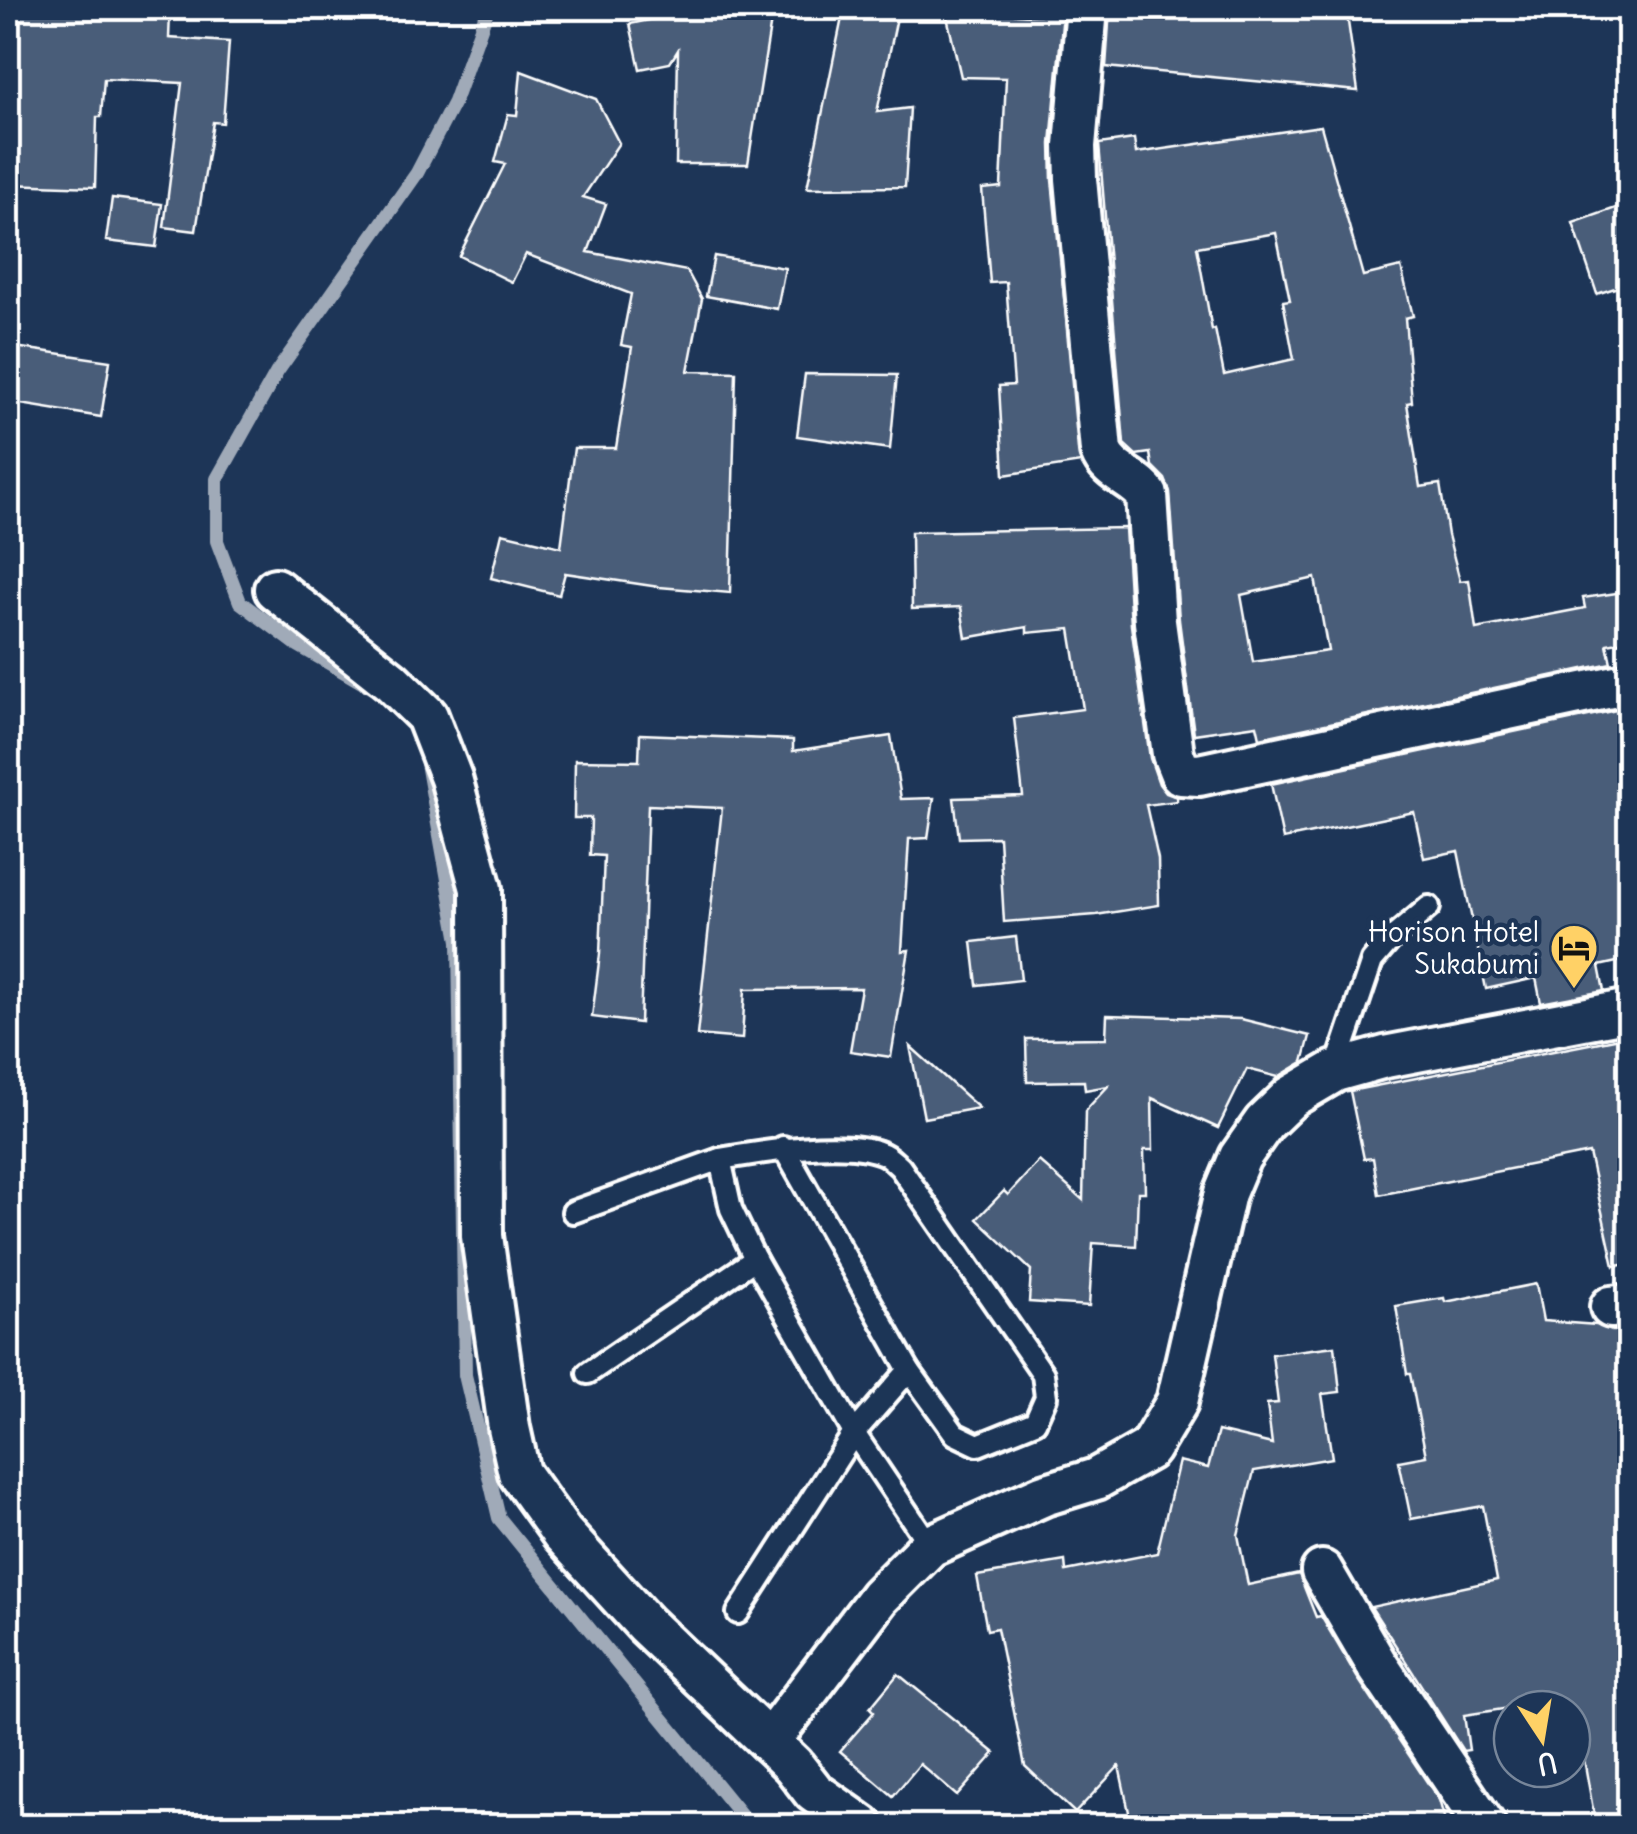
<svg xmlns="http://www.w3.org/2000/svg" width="1637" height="1834" font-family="Delius,sans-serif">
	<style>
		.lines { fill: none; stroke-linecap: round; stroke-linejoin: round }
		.stream { stroke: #a0aab8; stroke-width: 14 }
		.building { fill: #4a5d79; stroke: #fff; stroke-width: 2.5; fill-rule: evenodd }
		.lane-casing { stroke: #fff; stroke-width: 28 }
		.street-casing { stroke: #fff; stroke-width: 48 }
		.lane { stroke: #1d3557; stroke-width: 20 }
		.street { stroke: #1d3557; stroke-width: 40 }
		.labels { text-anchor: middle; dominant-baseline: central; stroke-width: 9; stroke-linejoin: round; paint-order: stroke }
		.poi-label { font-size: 28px; fill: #fff; stroke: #1d3557; text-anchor: end }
	</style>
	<rect width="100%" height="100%" fill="#1d3557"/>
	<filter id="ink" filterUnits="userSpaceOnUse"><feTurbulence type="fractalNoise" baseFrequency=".01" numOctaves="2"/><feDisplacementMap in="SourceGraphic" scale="20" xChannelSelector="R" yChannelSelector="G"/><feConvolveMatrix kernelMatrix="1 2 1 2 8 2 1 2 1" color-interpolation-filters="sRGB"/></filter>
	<g filter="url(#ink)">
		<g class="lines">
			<g class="stream">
				<path d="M372,688L296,644L240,602L217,541V479L277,372L417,173L454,102L488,8"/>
				<path d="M427,763L459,941L465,1375L499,1518L750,1826"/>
			</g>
		</g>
		<g class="building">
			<path d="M8,8L170,14L169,38L229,42L223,123L213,122L196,231L164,227L182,83L104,79L101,117H97L95,187L8,184Z"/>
			<path d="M706,8H746L772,14L748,164H676L678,50L670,63L640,69L630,24Z"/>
			<path d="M844,8H899L877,112L910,108L905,187L807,188Z"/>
			<path d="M945,8L1031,15L1063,13L1051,144L1052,180L1081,463L1004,475L999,386L1014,385L1006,282L990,283L982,189L1001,187L1006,78L961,77Z"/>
			<path d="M1110,8H1346L1358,91L1106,67Z"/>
			<path d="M521,71L596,99L619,143L583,197L606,204L588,252L687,271L702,299L688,371L736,372L730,593L659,587L565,573L559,595L491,578L502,533L561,547L574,448H616L632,347L621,345L631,294L526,254L512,282L459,256L505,164L495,162L508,114L517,115Z"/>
			<path d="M1321,126L1363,276L1401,267L1413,316L1405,318L1412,402L1407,403L1420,487L1440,484L1448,535L1460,581L1469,580L1476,629L1585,608L1583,598L1630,591V640L1607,644L1611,663L1260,738L1257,725L1194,734L1179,620L1170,492L1165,479L1152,466L1150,453L1136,455L1124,444L1099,144L1134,139L1136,153ZM1276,233L1290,300L1283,301L1294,359L1224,375L1215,329L1212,330L1197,247ZM1315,578L1328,651L1253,662L1241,595Z"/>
			<path d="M112,198L162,204L156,247L106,241Z"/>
			<path d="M1630,203V283L1597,294L1573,223Z"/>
			<path d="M714,256L785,268L777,309L706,296Z"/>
			<path d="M8,346L110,361L101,417L8,402Z"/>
			<path d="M805,374L897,375L890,449L797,436Z"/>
			<path d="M1125,528L1131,625L1150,758L1159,784L1166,793L1177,797V801L1146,805L1158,859L1159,905L1096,915L1004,922L999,837L959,838L954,798L1023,796L1014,718L1083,709L1070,629L1027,633V627L966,638L961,607L912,609L911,532Z"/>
			<path d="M1621,709L1624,724L1630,723V959L1599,966L1604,991L1541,1003L1536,978L1486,989L1458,851L1424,858L1414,812L1283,839L1271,784Z"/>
			<path d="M640,734L793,740V751L891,736L901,799L934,798L928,838L909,839L902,951L909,950L891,1057L850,1051L861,988L745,989L742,1039L697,1035L722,808L648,805L640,1023L592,1017L600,954L604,856L590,855L591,818H574L575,760L639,761Z"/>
			<path d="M1016,937L1021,980L977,985L972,942Z"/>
			<path d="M1107,1015L1241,1019L1310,1036L1303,1062L1278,1077L1247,1069L1218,1128L1152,1098L1153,1150H1144L1145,1192H1138L1136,1246L1093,1243L1089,1306L1029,1302L1031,1270L977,1219L1004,1191L1008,1195L1039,1161L1083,1200L1085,1111L1108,1086L1085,1090L1084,1081L1027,1082L1026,1039L1106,1038Z"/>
			<path d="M1630,1036V1264L1614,1266L1589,1153L1379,1195L1373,1158L1364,1159L1350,1091Z"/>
			<path d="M910,1046L979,1108L924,1118Z"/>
			<path d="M1536,1284L1543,1321L1597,1325L1612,1331L1630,1329V1826H1596L1575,1709H1557L1555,1701L1464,1715L1469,1750L1463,1751L1371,1607L1497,1580L1483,1506L1411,1519L1399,1461L1426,1456L1410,1374H1407L1396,1306L1444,1298L1445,1302Z"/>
			<path d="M1335,1346L1340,1392L1322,1394L1332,1458L1254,1471L1238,1535L1248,1585L1299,1574L1316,1617L1321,1616L1357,1677L1439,1800L1444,1817L1411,1826H1374L1369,1812L1313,1826H1132L1119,1766L1075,1813L1025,1766L997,1628L987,1630L977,1576L1065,1561L1066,1571L1157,1553L1179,1461L1208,1468L1218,1431L1272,1444L1267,1404L1278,1403L1272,1354Z"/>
			<path d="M898,1674L995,1753L957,1796L920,1764L893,1796L840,1751L874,1712L870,1708Z"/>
		</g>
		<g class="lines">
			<g class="lane-casing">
				<g id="lane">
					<path d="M1335,1071L1372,961L1391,939L1429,907"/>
					<path d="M720,1159C761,1152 842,1138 881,1153C888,1155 894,1162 900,1167L1043,1374L1046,1397L1035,1422L978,1445L955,1434L909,1370L783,1147"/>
					<path d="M573,1212L720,1159L731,1209L755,1259L854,1433L930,1546"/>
					<path d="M588,1373L755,1259"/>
					<path d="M738,1613L854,1433L909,1370"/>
				</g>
			</g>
			<g class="street-casing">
				<g id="street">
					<path d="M1087,8L1075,146L1076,179L1101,451C1109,473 1134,477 1147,495L1155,622L1173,754L1181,774L1199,775L1630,683"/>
					<path d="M275,589L391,681L427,716L451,778L481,889L482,1236L509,1428L519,1473L562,1533L645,1624L769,1742"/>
					<path d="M1611,1307L1630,1305"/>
					<path d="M1322,1571L1377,1665L1485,1826"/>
					<path d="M862,1826L814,1792L793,1765L769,1742L879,1597L930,1546L1044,1495L1096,1479L1149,1449L1177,1402L1225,1193L1240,1157L1264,1123L1291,1097L1335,1071L1385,1057L1630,1010"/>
				</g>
			</g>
			<use href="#lane" class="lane"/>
			<use href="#street" class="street"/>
		</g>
	</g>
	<defs>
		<g id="hotel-pin" transform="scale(2.5)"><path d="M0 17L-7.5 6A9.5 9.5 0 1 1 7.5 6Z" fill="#ffd166" stroke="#1d3557"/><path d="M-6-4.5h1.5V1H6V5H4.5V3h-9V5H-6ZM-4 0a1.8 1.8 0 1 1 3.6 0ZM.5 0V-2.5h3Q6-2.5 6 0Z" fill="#111"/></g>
	</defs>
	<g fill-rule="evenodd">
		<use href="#hotel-pin" x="1574" y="948"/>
	</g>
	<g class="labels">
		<g class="poi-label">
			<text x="1539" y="932">Horison Hotel<tspan x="1539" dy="32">Sukabumi</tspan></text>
		</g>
	</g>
	<rect width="1637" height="1834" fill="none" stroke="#1d3557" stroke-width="40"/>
	<rect x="20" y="20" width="1597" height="1794" fill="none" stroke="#fff" stroke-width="4" filter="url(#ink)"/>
	<g transform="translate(1542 1739) rotate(168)"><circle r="48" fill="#1d3557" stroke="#77869a" stroke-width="2.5"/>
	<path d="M0-8L18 38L0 25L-18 38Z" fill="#ffd166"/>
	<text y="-15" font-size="28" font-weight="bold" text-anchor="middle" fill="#ffffff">U</text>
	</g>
</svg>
